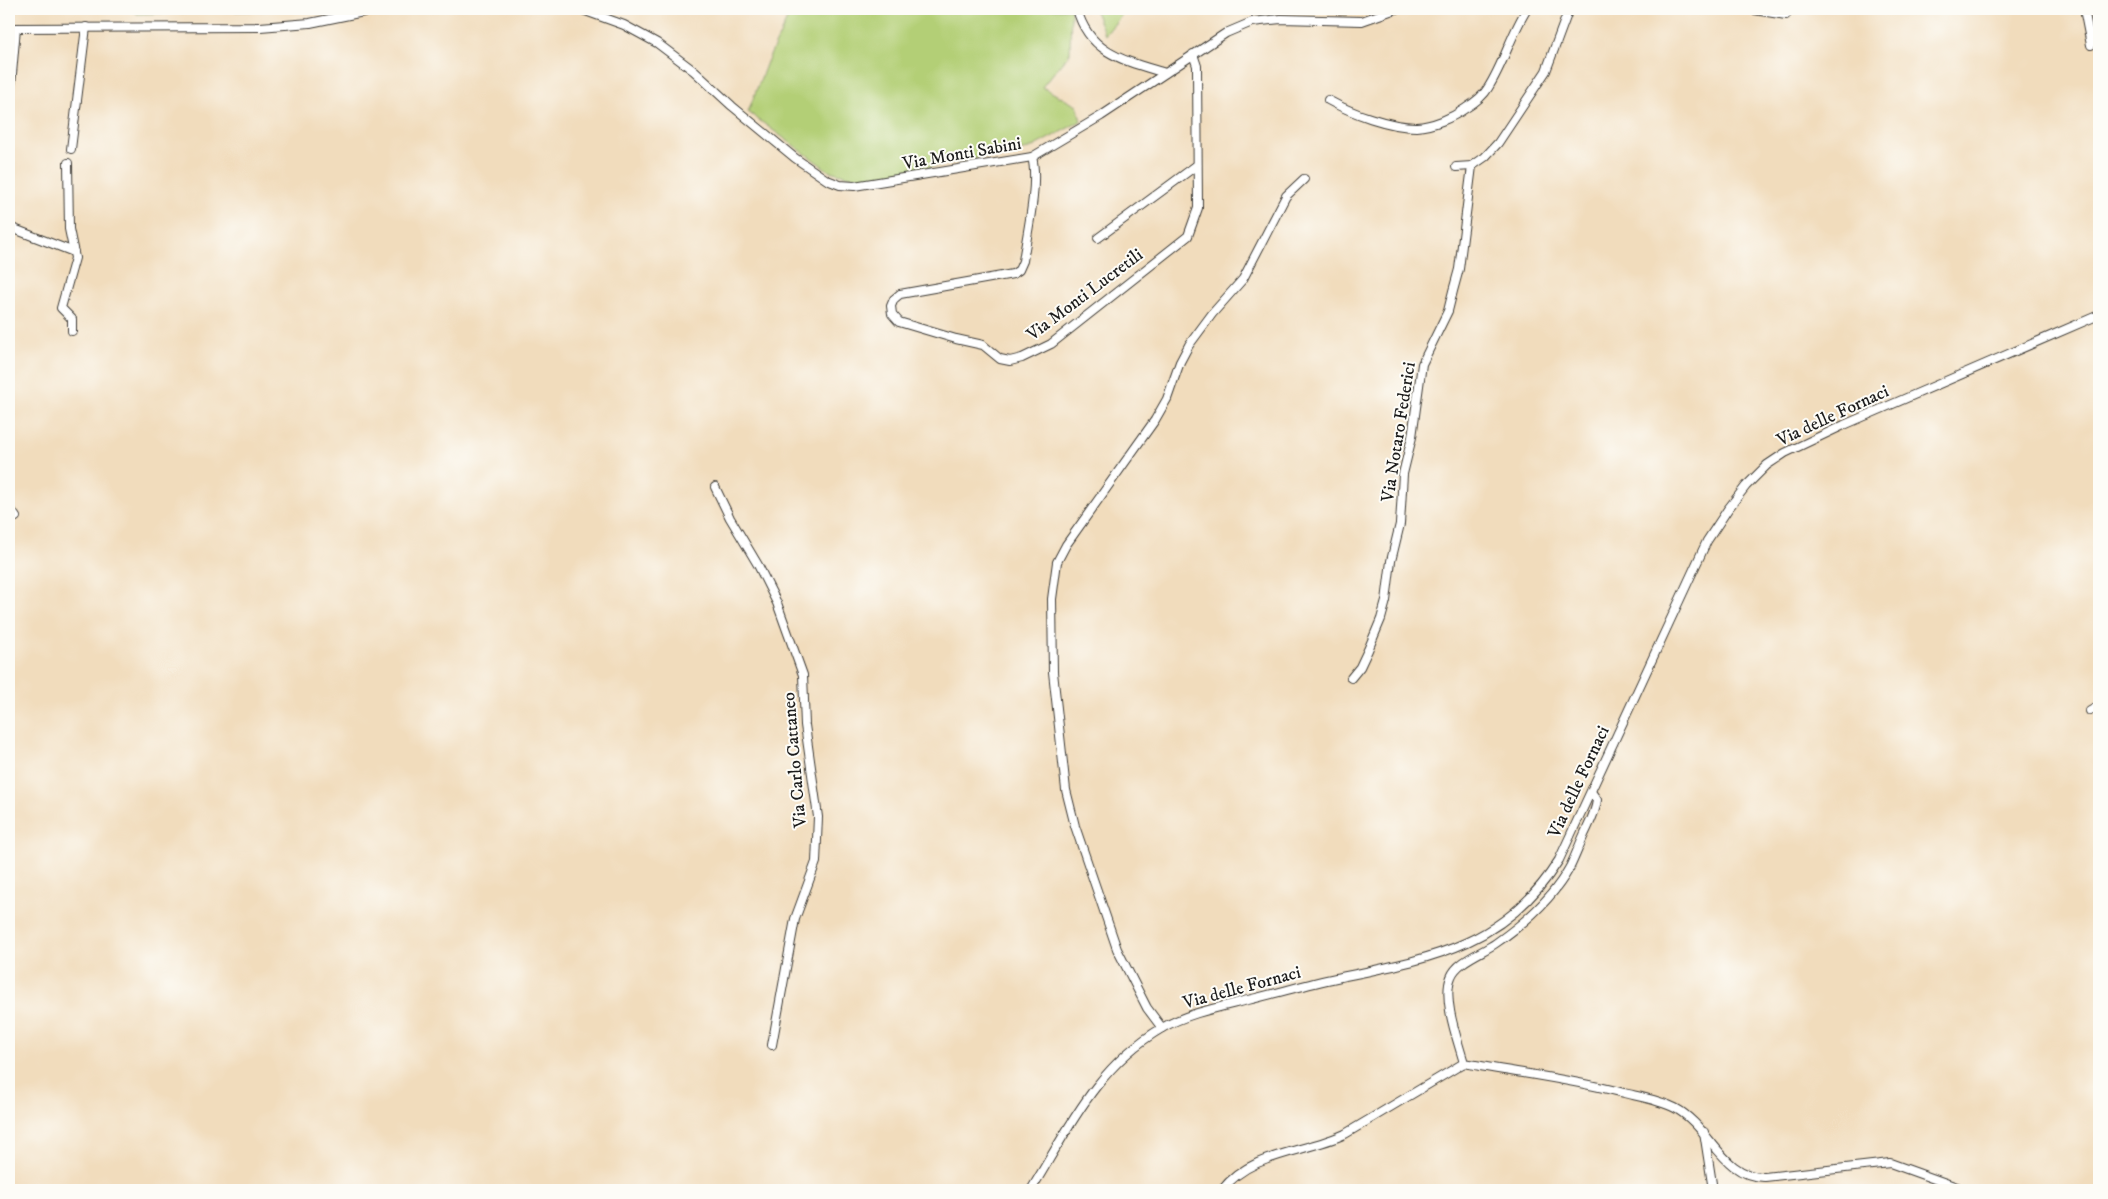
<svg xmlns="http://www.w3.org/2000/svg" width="2108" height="1199" font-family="'IM FELL DW Pica',serif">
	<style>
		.green { fill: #b3cf76; stroke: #687649 }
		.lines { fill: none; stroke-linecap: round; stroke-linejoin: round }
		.street-casing { stroke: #3c3934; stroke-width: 10 }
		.street { stroke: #fff; stroke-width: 8 }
		.labels { text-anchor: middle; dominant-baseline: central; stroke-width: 4; stroke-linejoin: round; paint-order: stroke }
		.street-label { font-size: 18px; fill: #1c1c1c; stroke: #fdfcf7 }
	</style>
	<rect width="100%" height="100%" fill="#fdfcf7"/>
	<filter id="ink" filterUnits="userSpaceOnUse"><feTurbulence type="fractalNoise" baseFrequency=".02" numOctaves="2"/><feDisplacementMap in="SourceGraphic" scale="10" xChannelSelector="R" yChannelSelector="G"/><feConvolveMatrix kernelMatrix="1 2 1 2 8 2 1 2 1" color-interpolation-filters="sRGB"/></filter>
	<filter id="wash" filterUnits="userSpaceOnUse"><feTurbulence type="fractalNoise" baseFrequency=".0096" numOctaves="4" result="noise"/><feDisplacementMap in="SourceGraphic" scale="20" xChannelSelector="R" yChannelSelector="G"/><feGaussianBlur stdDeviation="1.12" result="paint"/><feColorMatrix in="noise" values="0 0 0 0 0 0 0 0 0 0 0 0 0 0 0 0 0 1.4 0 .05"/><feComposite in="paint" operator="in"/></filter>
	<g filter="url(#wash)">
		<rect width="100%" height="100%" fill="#f1dcbc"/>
		<g class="green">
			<path d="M132,9H330L137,14Z"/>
			<path d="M792,9H1071L1070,53L1042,87L1077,106L1081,121L1029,149L862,179L829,171L748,112L767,62Z"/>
			<path d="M1094,9H1127L1105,35Z"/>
		</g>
	</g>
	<g filter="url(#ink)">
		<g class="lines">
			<g class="street-casing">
				<g id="street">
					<path d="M580,9L624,25L657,43L694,71L732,106L795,158L827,180L840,185L854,186L1032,157L1101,116L1226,33L1252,22L1281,19L1362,21L1396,9"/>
					<path d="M1077,9C1089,54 1126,61 1165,73"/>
					<path d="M1748,9L1786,15"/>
					<path d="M2084,9L2091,45"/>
					<path d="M9,28L260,27L310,23L378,9"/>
					<path d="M1328,100C1351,113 1390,127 1416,127C1433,126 1452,118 1466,108C1474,103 1483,97 1488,88C1504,63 1511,34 1527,9"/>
					<path d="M9,108L16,28"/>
					<path d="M71,149L86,27"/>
					<path d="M1032,157C1039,182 1027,234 1023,261L1019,270L1013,274L900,294L894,299L891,306L892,314L899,322L956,339L983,345L1000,359L1010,361L1022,358L1051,344L1188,236L1198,208L1197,66L1193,54"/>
					<path d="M68,163L69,229L75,258L61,308L72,319V331"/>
					<path d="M1456,167L1472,166"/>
					<path d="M9,227L74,252"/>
					<path d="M1098,238L1197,165"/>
					<path d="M715,487L730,518L758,565L777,603L803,675L805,725L818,817L816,862L795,919L772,1045"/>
					<path d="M9,507L16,517"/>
					<path d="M1351,678L1360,667L1368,650L1381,619L1386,601L1391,561L1400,524L1403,474L1412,437L1422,364L1448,311L1453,291L1459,269L1472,166L1485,157L1498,143L1546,71L1569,9"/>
					<path d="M2090,711L2099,706"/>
					<path d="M1592,793L1597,800C1596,812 1589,824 1584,835C1579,846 1575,857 1570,867C1553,898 1525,923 1496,943C1482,953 1457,961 1451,977C1442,999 1458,1041 1464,1063C1517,1073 1571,1079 1624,1093C1641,1097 1660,1100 1675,1108C1711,1127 1722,1178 1765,1177L1890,1163L1965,1190"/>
					<path d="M1162,1028L1147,1008L1117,949L1075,826L1066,790L1053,672L1052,599L1057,562L1066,545L1155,420L1167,399L1180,362L1189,345L1212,314L1243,279L1286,196L1304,179"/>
					<path d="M1704,1132L1713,1190"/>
					<path d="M1031,1190C1069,1128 1096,1067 1162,1028C1188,1013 1220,1007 1248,1000C1278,993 1307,984 1336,978C1428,959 1505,947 1559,860L1707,541L1728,509L1746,486L1767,465L1785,453L1844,425L2099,315"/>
					<path d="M1222,1190C1251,1152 1305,1153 1345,1134L1464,1063"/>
				</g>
			</g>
			<use href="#street" class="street"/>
		</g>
	</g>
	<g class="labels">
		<g class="street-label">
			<text transform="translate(962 154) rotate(-10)">Via Monti Sabini</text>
			<text transform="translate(1085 295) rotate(-37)">Via Monti Lucretili</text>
			<text transform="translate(1833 416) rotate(-25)">Via delle Fornaci</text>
			<text transform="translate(1399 432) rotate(-81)">Via Notaro Federici</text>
			<text transform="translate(795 760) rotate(-95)">Via Carlo Cattaneo</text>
			<text transform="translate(1579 782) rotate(-65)">Via delle Fornaci</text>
			<text transform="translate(1242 988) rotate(-15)">Via delle Fornaci</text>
		</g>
	</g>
	<rect width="2108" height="1199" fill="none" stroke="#fdfcf7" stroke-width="30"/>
</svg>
